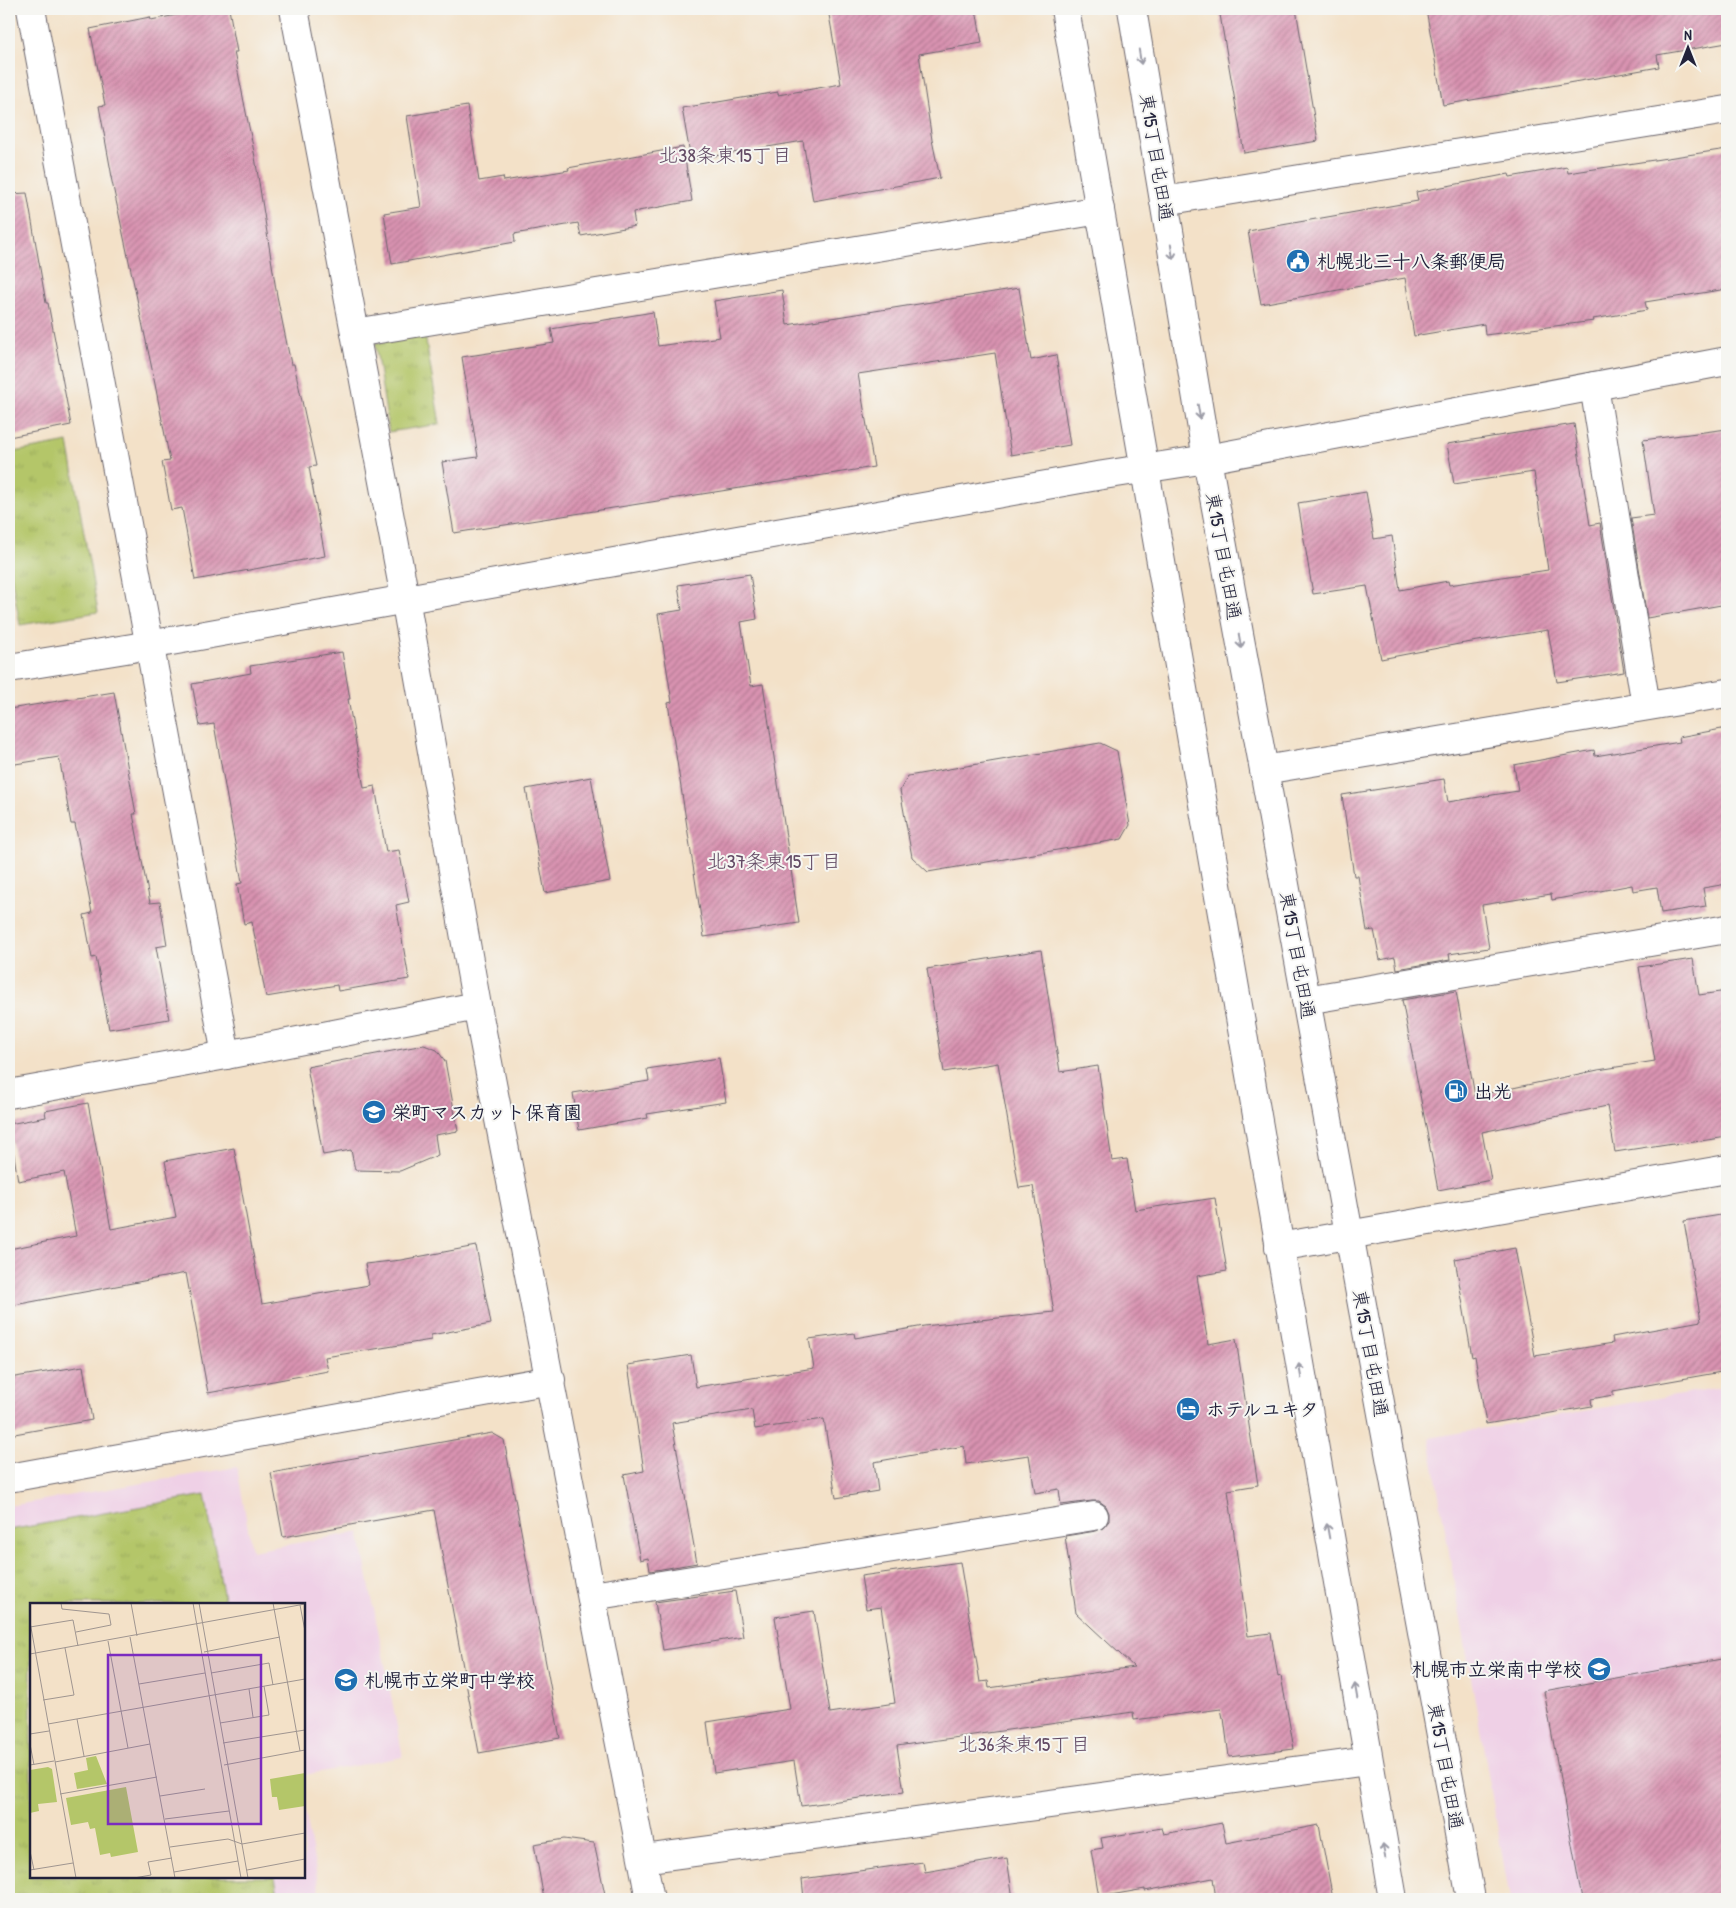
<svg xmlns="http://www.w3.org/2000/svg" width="1736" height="1908" font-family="'Patrick Hand','Klee One',sans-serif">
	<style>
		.built { fill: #efd0e6 }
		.park { fill: url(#park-tufts); stroke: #6b7452 }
		.building { fill: url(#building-hatch) }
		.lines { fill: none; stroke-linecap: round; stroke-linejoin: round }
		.minor-casing { stroke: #6b656c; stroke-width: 30 }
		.minor { stroke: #fff; stroke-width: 28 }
		.oneway { stroke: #9c9ca7 }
		.labels { text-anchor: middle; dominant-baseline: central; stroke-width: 4; stroke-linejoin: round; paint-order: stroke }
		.street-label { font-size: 19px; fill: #22223b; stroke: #f6f6f2 }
		.poi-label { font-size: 19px; font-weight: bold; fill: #22223b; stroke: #f6f6f2; text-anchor: start }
		.neighbourhood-label { font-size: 20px; fill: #624a64; stroke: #f6f6f2 }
		.inset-road { fill: none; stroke: #9f9590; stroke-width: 1 }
		.view { fill: #7b2cbf; fill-opacity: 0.15; stroke: #7b2cbf; stroke-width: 2.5 }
		.inset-edge { fill: none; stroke: #22223b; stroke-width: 2.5 }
	</style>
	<defs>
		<pattern id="park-tufts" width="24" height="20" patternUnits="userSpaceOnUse" patternTransform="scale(1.25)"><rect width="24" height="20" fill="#b4c669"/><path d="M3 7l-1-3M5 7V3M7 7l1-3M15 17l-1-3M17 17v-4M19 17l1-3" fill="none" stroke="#9aaa5c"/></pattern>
		<pattern id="building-hatch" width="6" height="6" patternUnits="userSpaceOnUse" patternTransform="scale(1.25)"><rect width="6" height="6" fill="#d993b1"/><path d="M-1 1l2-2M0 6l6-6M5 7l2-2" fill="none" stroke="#b07891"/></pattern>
	</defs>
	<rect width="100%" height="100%" fill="#f6f6f2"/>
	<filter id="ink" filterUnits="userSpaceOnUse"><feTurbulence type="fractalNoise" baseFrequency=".02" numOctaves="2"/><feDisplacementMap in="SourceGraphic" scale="10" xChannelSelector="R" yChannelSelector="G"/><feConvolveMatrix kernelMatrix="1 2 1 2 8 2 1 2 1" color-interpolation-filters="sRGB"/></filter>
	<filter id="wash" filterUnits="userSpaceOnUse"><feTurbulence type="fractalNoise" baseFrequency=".0096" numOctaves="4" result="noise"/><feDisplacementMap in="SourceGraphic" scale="20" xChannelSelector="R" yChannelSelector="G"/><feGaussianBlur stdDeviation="1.12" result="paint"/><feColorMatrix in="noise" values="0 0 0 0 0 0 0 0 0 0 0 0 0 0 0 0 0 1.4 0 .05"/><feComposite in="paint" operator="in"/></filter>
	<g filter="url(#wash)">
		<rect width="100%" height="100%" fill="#f3e1c8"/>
		<g class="built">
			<path d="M1727,1386V1899H1510L1429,1438Z"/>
			<path d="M237,1467L252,1551L359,1532L403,1757L304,1775V1604H31V1877H304V1804L321,1899H9V1506Z"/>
		</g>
		<g class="park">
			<path d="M425,335L440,424L389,432L375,343Z"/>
			<path d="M68,442L98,612L20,625L9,563V453Z"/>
			<path d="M205,1495L225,1604H31V1877H275L279,1899H9V1530Z"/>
		</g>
		<g id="blocks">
			<g class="building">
				<path d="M207,9H229L237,52H234L255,157L277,296L291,364H294L316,466L309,467L325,556L195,580L182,508L171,510L162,462L170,461L152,369L111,177H112L99,106L105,105L90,29L150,17L151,20Z"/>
				<path d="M828,9H976L982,43L919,54L932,140L940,178L813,201L803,141L691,160L682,108L778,92V95L841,84Z"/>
				<path d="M1219,9H1296L1318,141L1244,153Z"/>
				<path d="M1426,9H1549L1550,16L1589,9H1727V43L1657,55L1659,67L1443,105Z"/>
				<path d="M467,106L479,181L503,177L504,181L569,170L568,168L683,147L692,201L633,212L635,226L581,236L578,223L514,234L515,242L392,264L384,213L421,207L407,116Z"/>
				<path d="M1727,149V289L1645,302L1647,310L1593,319L1594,321L1485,335L1484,324L1414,336L1405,278L1261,304L1248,231L1418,201L1416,192L1509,174L1510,177L1567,167L1568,173Z"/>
				<path d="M27,193L46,303H48L71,425L9,437V194Z"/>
				<path d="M1019,288L1031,360L1056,355L1070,445L1011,455L995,353L858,374L874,467L454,533L442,462L478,457L462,357L554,343L551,329L653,312L658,346L720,337L714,301L782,290L787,325Z"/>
				<path d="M1574,424L1590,525L1600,523L1624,672L1557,682L1548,630L1459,644L1381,659L1367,586L1313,594L1298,503L1366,492L1374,539L1392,536L1400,590L1448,581L1449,585L1548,570L1534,472L1454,484L1447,444Z"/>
				<path d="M1727,429V604L1647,618L1631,518L1654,515L1643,440Z"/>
				<path d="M750,574L757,619L741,622L751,686L763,684L799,923L704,937L668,703L672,702L658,614L682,610L678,585Z"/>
				<path d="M342,652L350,699H348L364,788L375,786L386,852L399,850L409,902L396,905L409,979L338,991L337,985L266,997L252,922L244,924L237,884L242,883L214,724L200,726L192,684L251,673L250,666Z"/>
				<path d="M114,692L136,814H133L150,903L160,902L167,945L156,947L169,1019L109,1029L96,957L92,958L84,915L92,913L75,824H71L59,757L9,765V709Z"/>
				<path d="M1727,728V884L1703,888L1706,906L1661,913L1657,887L1633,891L1632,885L1552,900L1551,894L1482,905L1489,948L1449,954L1450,960L1397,969L1395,957L1380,960L1374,930L1367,931L1358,876H1354L1342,795L1444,779L1448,802L1518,791L1514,765L1594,750L1595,756L1680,742L1679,737Z"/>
				<path d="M1100,743L1117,751L1130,825L1122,839L928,872L912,857L900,790L908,776Z"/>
				<path d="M591,777L610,881L545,893L526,789Z"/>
				<path d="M1041,950L1060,1072L1098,1066L1112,1161L1127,1159L1135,1210L1215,1198L1227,1271L1197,1276L1208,1344L1236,1339L1258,1485L1228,1490L1248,1636L1271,1633L1278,1677L1281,1676L1294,1749L1229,1757L1224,1718H1223L1221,1709L1134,1720L1133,1712L897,1746L904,1792L801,1806L794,1761L714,1773L707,1722L790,1709L775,1617L814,1611L830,1713L895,1703L881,1607L866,1609L861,1576L960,1562L980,1682L988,1681L989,1688L1134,1667L1076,1613L1065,1536L1096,1531L1103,1528L1109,1521V1513L1106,1506L1099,1501H1092L1061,1505L1059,1489L1035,1493L1029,1455L966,1464L964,1446L874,1462L878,1491L836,1498L824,1419L755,1429L752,1410L672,1423L697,1563L650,1571L648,1558L640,1560L624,1475L644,1471L628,1365L691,1355L696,1387L814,1368L809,1339L854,1333L855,1338L924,1326L1054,1312L1033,1186L1019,1188L998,1063L944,1072L927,969Z"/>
				<path d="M1693,959L1699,995L1727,991V1137L1674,1145L1673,1143L1615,1152L1607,1106L1482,1132L1491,1180L1438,1190L1402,1000L1456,991L1475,1096L1598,1070L1655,1061L1639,967Z"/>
				<path d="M424,1045L437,1050L445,1061L458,1131L435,1135L438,1155L400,1171L355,1170L351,1150L323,1155L307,1067Z"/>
				<path d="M719,1058L726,1102L647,1114L648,1118L579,1130L573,1093L649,1081L647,1069Z"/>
				<path d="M88,1103L111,1229L176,1217L165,1161L234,1148L262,1304L369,1285L365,1264L401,1260L476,1246L491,1324L431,1335V1340L325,1357L328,1371L208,1393L186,1273L9,1306V1249L76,1236L64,1172L18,1181L9,1124L46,1117L45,1111Z"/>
				<path d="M1727,1214V1371L1613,1391V1395L1591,1399L1592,1406L1486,1424L1475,1356L1472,1357L1455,1259L1515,1248L1535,1356L1613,1343L1612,1337L1701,1321L1684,1221Z"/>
				<path d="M83,1366L92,1420L9,1435V1378Z"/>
				<path d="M492,1433L504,1440L560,1738L479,1753L434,1510L283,1537L271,1473Z"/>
				<path d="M735,1591L743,1637L663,1650L655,1602Z"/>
				<path d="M1727,1658V1899H1582L1544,1691Z"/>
				<path d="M1222,1823L1226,1843L1319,1825L1333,1899H1216L1213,1878L1145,1891V1889L1099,1897L1091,1850L1103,1848L1101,1838L1162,1828L1164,1834Z"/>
				<path d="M564,1839L594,1843L606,1899H544L534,1844Z"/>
				<path d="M1007,1858L1013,1899H804L802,1879L923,1862L925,1872Z"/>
			</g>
		</g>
	</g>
	<g filter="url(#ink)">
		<use href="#blocks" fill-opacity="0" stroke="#6b656c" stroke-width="1"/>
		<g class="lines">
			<g class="minor-casing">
				<g id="minor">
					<path d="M31,9L226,1055"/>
					<path d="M294,9L405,598L477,1006L650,1899"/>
					<path d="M1065,9L1393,1899"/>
					<path d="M1132,9L1207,459L1471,1899"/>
					<path d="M1164,201L1727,110"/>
					<path d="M355,333L1100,210"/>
					<path d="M1594,386L1646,706"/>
					<path d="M9,668L132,648L1097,476L1207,459L1727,361"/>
					<path d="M1264,770L1727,693"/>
					<path d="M1306,1000L1727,929"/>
					<path d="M9,1094L226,1055L477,1006"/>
					<path d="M1279,1247L1727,1169"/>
					<path d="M9,1478L551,1380"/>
					<path d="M592,1596L1094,1516"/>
					<path d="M643,1859L1368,1761"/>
				</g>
			</g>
			<use href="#minor" class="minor"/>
		</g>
		<defs><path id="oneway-shaft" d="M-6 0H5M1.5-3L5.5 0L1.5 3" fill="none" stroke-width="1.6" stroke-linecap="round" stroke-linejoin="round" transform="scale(1.25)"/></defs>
		<g class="oneway">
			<use href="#oneway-shaft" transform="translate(1140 57) rotate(81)"/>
			<use href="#oneway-shaft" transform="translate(1172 252) rotate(81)"/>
			<use href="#oneway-shaft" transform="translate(1199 412) rotate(81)"/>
			<use href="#oneway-shaft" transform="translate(1240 641) rotate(80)"/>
			<use href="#oneway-shaft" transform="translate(1300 1371) rotate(-100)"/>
			<use href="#oneway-shaft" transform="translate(1328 1531) rotate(-100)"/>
			<use href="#oneway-shaft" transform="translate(1356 1691) rotate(-100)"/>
			<use href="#oneway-shaft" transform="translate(1384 1851) rotate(-100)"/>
		</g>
	</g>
	<defs>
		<g id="civic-disc" transform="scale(1.25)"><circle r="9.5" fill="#1f6fb2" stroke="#f6f6f2"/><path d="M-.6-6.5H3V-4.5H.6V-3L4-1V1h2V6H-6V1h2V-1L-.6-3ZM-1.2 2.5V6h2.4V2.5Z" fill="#fff"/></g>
		<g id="fuel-disc" transform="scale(1.25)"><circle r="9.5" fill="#1f6fb2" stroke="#f6f6f2"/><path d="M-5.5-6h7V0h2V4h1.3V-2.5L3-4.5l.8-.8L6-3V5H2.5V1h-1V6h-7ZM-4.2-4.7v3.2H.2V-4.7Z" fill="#fff"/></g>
		<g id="school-disc" transform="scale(1.25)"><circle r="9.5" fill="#1f6fb2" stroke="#f6f6f2"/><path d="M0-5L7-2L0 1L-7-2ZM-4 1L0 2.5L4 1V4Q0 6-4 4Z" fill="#fff"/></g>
		<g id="hotel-disc" transform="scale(1.25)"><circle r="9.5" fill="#1f6fb2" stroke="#f6f6f2"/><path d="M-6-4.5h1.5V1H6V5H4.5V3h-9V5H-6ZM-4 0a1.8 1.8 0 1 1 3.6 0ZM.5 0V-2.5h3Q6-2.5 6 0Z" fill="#fff"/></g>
	</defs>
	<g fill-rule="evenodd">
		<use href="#civic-disc" x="1298" y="261"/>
		<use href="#fuel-disc" x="1456" y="1091"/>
		<use href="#school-disc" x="374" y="1112"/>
		<use href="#hotel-disc" x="1188" y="1409"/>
		<use href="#school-disc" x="1599" y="1669"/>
		<use href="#school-disc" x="346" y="1680"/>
	</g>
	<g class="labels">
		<g class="street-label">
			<text transform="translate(1157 157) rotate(81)">東15丁目屯田通</text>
			<text transform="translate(1224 556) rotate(80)">東15丁目屯田通</text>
			<text transform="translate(1298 955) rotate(80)">東15丁目屯田通</text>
			<text transform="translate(1371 1353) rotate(80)">東15丁目屯田通</text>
			<text transform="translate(1446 1766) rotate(80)">東15丁目屯田通</text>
		</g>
		<g class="poi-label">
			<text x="1316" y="261">札幌北三十八条郵便局</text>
			<text x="1474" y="1091">出光</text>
			<text x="392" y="1112">栄町マスカット保育園</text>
			<text x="1206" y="1409">ホテルユキタ</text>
			<text x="1582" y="1669" text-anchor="end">札幌市立栄南中学校</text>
			<text x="364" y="1680">札幌市立栄町中学校</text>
		</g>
		<g class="neighbourhood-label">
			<text x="725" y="154">北38条東15丁目</text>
			<text x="774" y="860">北37条東15丁目</text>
			<text x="1024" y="1743">北36条東15丁目</text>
		</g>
	</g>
	<g transform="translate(30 1603)">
		<rect width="275" height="275" fill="#f3e1c8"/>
		<path d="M18,164L22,166L27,199L8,201L9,208L0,210V167Z" fill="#b4c669"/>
		<path d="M66,153L77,181L47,186L44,170L58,167L56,155ZM275,170V203L249,207L247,194H242L240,176ZM96,184L108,249L81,254L80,250L70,252L65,225L60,226L58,219L41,222L36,195Z" fill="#b4c669"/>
		<path class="inset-road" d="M31,0L32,6L79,11L81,22L46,29M101,0L107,33M163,0L211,275M169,0L218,275M243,0L270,148M270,2L275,28M0,19L46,275M0,24L43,17L48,43M100,34L145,275M78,38L98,145M174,49L250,34M0,51L275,1M181,70L239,60L243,82M109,81L175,70M219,86L223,114M13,97L44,92L35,45M47,116L54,153M190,120L239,112L234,83M18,121L275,76M0,131L19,128M193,140L275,127M0,141L4,162M25,159L120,141M0,162L24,158M194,162L275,147M30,191L127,174M130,193L175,186M135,216L199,208M140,244L198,236L212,241L275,230M0,248L4,267M0,267L43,260M217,267L275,256M144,269L208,258M104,275L121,272L118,259L142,255"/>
		<path class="view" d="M78,52H231V221H78Z"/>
		<rect width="275" height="275" class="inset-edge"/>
	</g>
	<rect width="1736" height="1908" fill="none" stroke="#f6f6f2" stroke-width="30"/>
	<g transform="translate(1688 48)" stroke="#f6f6f2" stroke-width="4" paint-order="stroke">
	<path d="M0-4L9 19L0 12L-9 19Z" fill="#22223b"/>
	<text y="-8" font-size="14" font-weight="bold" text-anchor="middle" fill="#22223b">N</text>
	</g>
</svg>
